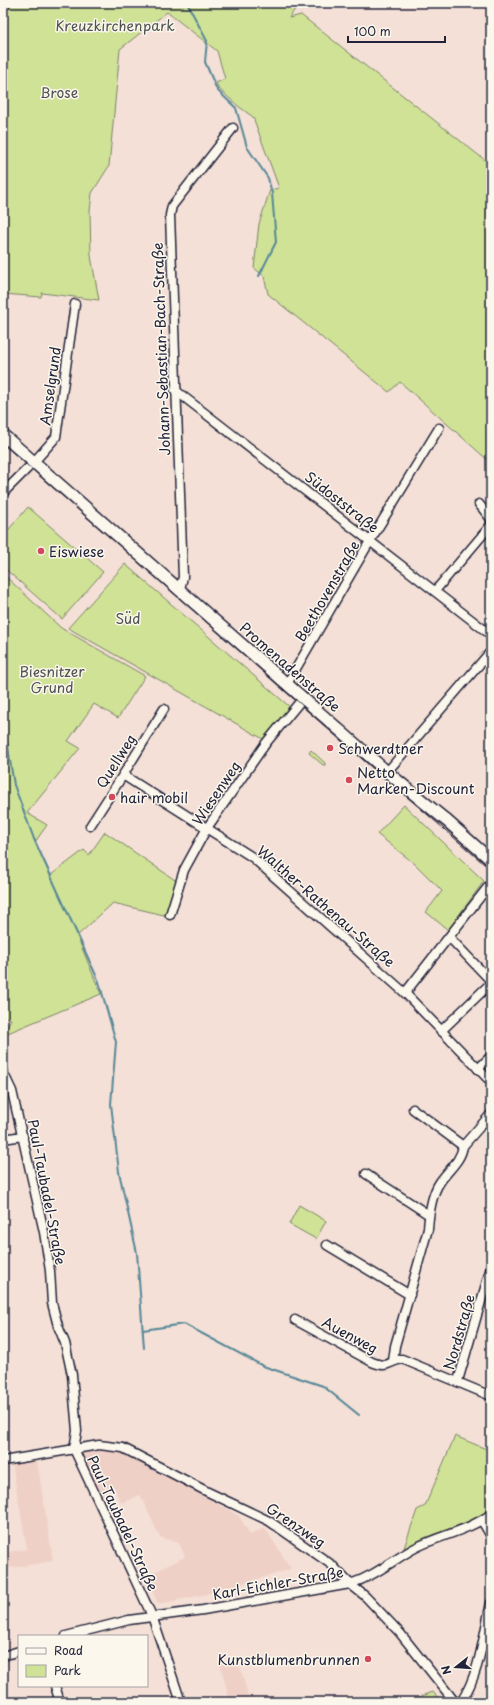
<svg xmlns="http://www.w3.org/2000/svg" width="494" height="1705" font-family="'Playpen Sans',sans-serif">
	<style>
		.built { fill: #efd0c7 }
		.green { fill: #d0e296; stroke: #798268 }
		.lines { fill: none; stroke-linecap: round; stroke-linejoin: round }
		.stream { stroke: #578798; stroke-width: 2 }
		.minor-casing { stroke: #22223b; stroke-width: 11 }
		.secondary-casing { stroke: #22223b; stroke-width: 14 }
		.minor { stroke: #fbf7ec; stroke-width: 8 }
		.secondary { stroke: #fbf7ec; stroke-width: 11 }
		.tram { stroke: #22223b; stroke-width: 1 }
		.poi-dot { fill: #d1495b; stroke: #fbf7ec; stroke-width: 1.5 }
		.labels { text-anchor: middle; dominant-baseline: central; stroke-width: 3; stroke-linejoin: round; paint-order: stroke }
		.park-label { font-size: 14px; fill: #4e5252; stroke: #fbf7ec }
		.street-label { font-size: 14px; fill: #22223b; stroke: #fbf7ec }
		.poi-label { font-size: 14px; fill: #22223b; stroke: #fbf7ec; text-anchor: start }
	</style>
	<rect width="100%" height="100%" fill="#f4e0d6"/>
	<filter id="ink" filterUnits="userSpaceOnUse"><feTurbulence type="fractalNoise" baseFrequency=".025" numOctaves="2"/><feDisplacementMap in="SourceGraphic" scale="8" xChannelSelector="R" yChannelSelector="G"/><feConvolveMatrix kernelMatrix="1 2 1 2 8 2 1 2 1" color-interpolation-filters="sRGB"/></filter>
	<g filter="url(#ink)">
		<g class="built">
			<path d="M99,1449L120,1450L136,1457L239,1516L250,1535L265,1528L291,1569L203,1595L158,1604L146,1576L185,1557L179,1543L160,1537L140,1495L121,1503L113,1486L100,1491L80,1454Z"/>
			<path d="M37,1460L53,1561L3,1569V1553L27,1549L12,1463Z"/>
			<path d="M233,1660L239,1663L250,1702H230L220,1664Z"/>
		</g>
		<g class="green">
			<path d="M8,3H299L289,18L301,15L491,165V463L400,382L389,392L268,294L264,276L254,268L259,224L270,190L279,188L253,117L238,106L219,89L216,83L225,79L217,51L167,12L120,49L109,166L92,193L90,211L91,256L99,300L42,293L41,297L4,294L3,298V21Z"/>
			<path d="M28,507L103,572L62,619L3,567V536Z"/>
			<path d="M125,564L291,708L265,740L68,628Z"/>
			<path d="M3,574L61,628L145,676L118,718L94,704L68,741L80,748L27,813L47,825L35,842L51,875L84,850L89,855L105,832L178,882L168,916L113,903L77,936L101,994L3,1035L11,1019L3,1016Z"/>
			<path d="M311,750L325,763V765H323L309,753Z"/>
			<path d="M404,805L484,881L448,930L426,912L442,891L415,864L377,834Z"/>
			<path d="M299,1205L326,1221L316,1239L289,1224Z"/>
			<path d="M455,1436L491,1451V1509L474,1521L404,1548L417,1510L425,1506Z"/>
			<path d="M433,1692L442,1702H406Z"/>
		</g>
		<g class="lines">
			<g class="stream">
				<path d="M187,3L207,41L205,62L217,90L236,108L247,147L268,178L272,193L276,242L259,276"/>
				<path d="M3,717L14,785L34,839L99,982L116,1042L111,1104L119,1172L137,1253L144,1348"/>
				<path d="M143,1330L184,1324L263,1366L323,1386L359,1415"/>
			</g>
			<g class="minor-casing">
				<g id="minor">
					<path d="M3,8L5,3"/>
					<path d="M175,390L491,635"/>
					<path d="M3,493L33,463L56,437L75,304"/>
					<path d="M479,504L491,519"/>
					<path d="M178,588L181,585L183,577L170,215L172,206L233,128"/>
					<path d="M435,591L491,525"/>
					<path d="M287,684L370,541L439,428"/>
					<path d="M387,772L491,651"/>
					<path d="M123,775L252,857L405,993L491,1082"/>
					<path d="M90,826L123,775L164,709"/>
					<path d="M170,915L184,870L207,828L266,743L303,698"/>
					<path d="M449,937L491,981"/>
					<path d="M405,993L491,883"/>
					<path d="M441,1031L491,983"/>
					<path d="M478,1069L491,1056"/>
					<path d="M3,1072L12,1091L44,1232L50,1271L52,1303L58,1326L65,1343L72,1375L77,1431L74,1449L152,1616L181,1702"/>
					<path d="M413,1109L463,1146"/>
					<path d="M3,1139L23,1136"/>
					<path d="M463,1146L491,1114"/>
					<path d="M366,1174L429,1215"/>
					<path d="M327,1245L410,1295"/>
					<path d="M295,1320L372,1362C390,1369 386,1362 402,1359L491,1396"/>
					<path d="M393,1361L395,1346L428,1229C429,1214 431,1195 440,1182C448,1170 461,1161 463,1146"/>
					<path d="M458,1381L491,1267"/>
					<path d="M3,1461L99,1445L123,1448L208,1492L269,1521L332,1565L350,1584L365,1596L400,1633L455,1702"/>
					<path d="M482,1521L491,1536"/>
					<path d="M66,1636L129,1620L203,1610L350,1584C375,1576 393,1560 415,1548C440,1535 468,1531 491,1514"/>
					<path d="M3,1656L19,1651"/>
					<path d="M55,1686L60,1702"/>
					<path d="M461,1702C480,1673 483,1637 491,1603"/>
				</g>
			</g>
			<g class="secondary-casing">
				<path id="secondary" d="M3,435L387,772L447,821L491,860"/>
			</g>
			<use href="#minor" class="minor"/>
			<use href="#secondary" class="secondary"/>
			<path class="tram" d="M3,444L491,870"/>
		</g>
	</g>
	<g class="poi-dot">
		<circle cx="41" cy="551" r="4"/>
		<circle cx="330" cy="748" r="4"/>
		<circle cx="349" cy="780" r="4"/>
		<circle cx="112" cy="797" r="4"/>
		<circle cx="368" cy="1659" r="4"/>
	</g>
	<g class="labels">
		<g class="park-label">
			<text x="115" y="25">Kreuzkirchenpark</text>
			<text x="59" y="92">Brose</text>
			<text x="128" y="618">Süd</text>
			<text x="52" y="671">Biesnitzer<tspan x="52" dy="16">Grund</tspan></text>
		</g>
		<g class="street-label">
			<text transform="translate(161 349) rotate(-92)">Johann-Sebastian-Bach-Straße</text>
			<text transform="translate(50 386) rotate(-82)">Amselgrund</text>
			<text transform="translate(342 502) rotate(38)">Südoststraße</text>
			<text transform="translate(327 591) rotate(-60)">Beethovenstraße</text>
			<text transform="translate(290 667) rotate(41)">Promenadenstraße</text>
			<text transform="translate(116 761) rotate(-58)">Quellweg</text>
			<text transform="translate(216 793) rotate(-56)">Wiesenweg</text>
			<text transform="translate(326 906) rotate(41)">Walther-Rathenau-Straße</text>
			<text transform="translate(47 1192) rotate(79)">Paul-Taubadel-Straße</text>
			<text transform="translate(459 1332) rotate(-74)">Nordstraße</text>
			<text transform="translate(350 1335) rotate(28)">Auenweg</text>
			<text transform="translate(123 1523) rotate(65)">Paul-Taubadel-Straße</text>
			<text transform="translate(296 1525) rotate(34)">Grenzweg</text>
			<text transform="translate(278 1583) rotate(-10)">Karl-Eichler-Straße</text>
		</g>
		<g class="poi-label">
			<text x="49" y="551">Eiswiese</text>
			<text x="338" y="748">Schwerdtner</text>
			<text x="357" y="772">Netto<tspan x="357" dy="16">Marken-Discount</tspan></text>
			<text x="120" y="797">hair mobil</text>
			<text x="360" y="1659" text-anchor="end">Kunstblumenbrunnen</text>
		</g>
	</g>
	<rect width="494" height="1705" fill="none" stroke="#fbf7ec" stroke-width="16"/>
	<rect x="8" y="8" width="478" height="1689" fill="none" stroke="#22223b" stroke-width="1.5" filter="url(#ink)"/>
	<rect x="18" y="1635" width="130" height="52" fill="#fbf7ec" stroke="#a4a2a5"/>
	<rect x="26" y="1648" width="20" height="6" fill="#fbf7ec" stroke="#a4a2a5"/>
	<text x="54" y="1655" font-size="12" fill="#22223b">Road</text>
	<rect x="26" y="1665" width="20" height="12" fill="#d0e296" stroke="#a4a2a5"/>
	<text x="54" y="1675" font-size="12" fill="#22223b">Park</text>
	<g transform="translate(456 1667) rotate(253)" stroke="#fbf7ec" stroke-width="3" paint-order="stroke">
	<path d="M0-3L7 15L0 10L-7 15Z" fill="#22223b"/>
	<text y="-6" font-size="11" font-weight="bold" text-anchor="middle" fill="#22223b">N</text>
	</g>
	<path d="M348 36v6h97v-6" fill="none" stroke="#22223b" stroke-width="2"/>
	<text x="354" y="36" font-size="12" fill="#22223b" stroke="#fbf7ec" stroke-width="3" paint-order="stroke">100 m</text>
</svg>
